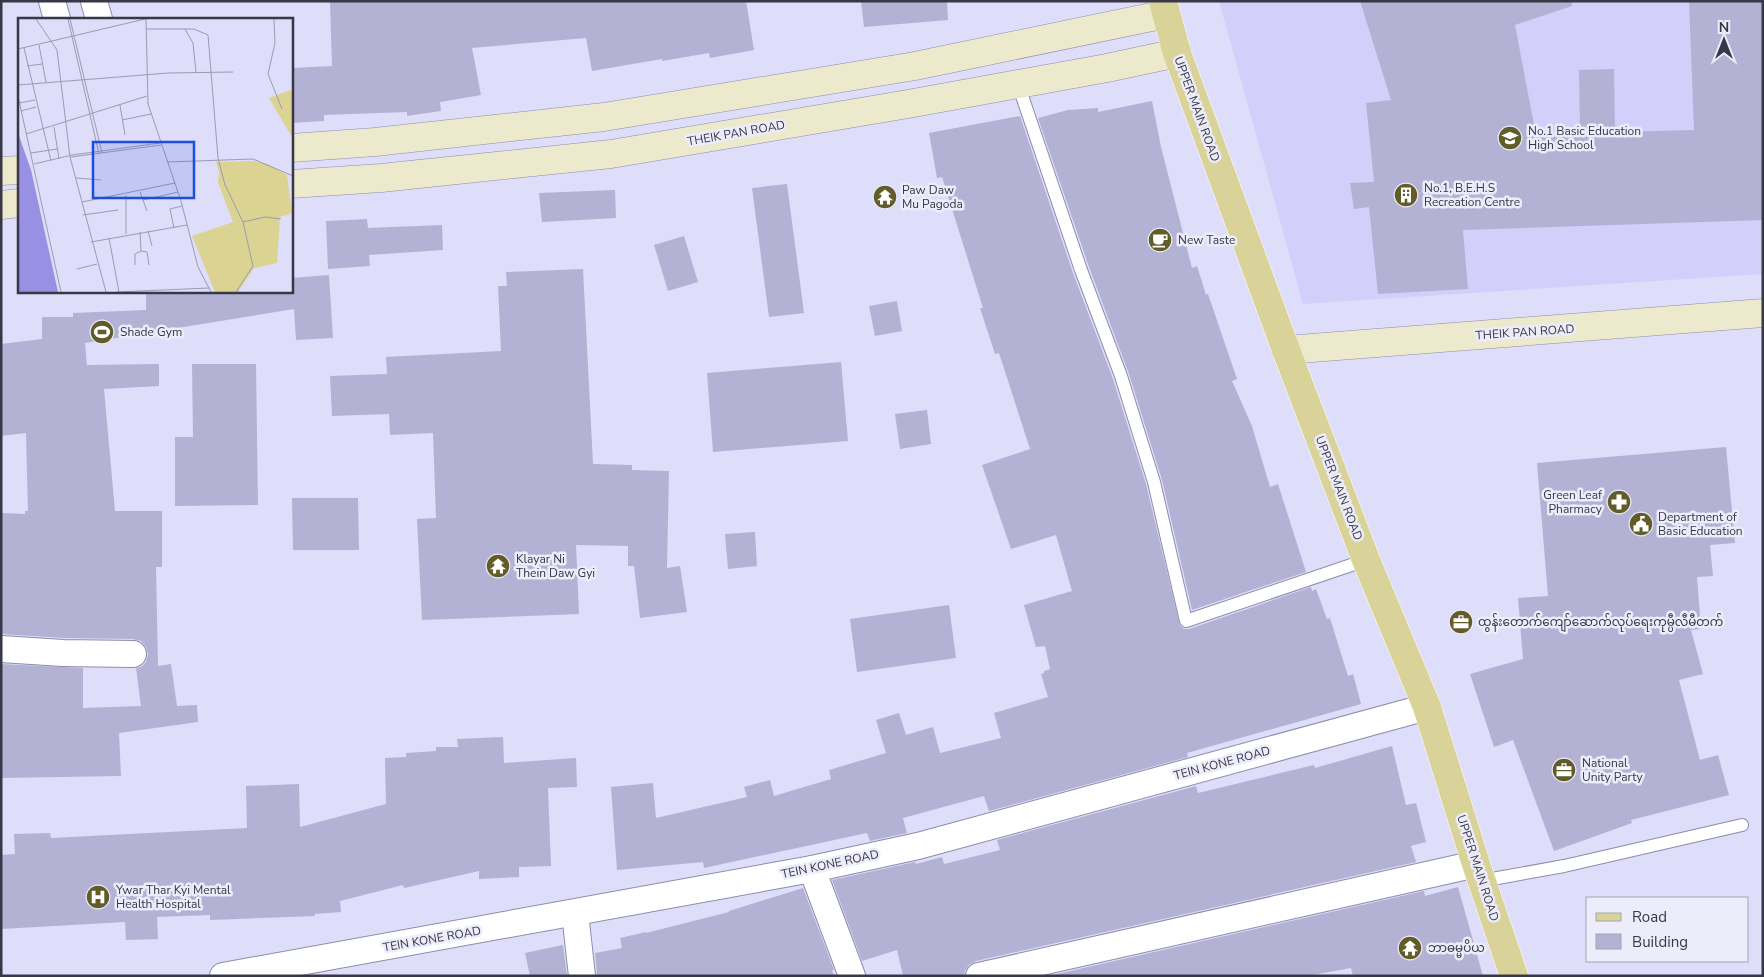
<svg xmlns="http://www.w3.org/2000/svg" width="1764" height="977" font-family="'Nunito Sans','Noto Sans Myanmar',sans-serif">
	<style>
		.built { fill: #d2d0fb }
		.building { fill: #b3b2d5 }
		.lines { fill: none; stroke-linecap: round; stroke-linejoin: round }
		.lane-casing { stroke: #8d8cad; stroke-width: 14 }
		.street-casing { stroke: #8d8cad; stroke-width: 28 }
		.secondary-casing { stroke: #8d8cad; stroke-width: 29 }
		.primary-casing { stroke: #fff; stroke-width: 29 }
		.lane { stroke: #fff; stroke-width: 12 }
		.street { stroke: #fff; stroke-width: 26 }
		.secondary { stroke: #ece9cc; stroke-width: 28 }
		.primary { stroke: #d9d399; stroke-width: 28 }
		.labels { text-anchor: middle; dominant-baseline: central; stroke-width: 5; stroke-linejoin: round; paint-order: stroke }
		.street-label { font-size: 12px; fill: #383746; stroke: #ececfb }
		.poi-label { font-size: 12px; fill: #383746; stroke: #ececfb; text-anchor: start }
		.inset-road { fill: none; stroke: #9c9bb2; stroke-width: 1 }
		.view { fill: #1d4ed8; fill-opacity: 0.15; stroke: #1d4ed8; stroke-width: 2.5 }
		.inset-edge { fill: none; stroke: #383746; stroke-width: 2.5 }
	</style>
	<rect width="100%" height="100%" fill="#deddfa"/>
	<path class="built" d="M1219,1H1763V274L1303,304Z"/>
	<g class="building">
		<path d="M330,1H746L754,50L710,58L709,53L662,61V59L592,71L586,38L472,48L481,95L440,102L441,111L407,116V112L324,115V121L291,123V68L332,66Z"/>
		<path d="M861,1H947L948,20L864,27Z"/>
		<path d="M1360,1H1572V6L1515,25L1536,135L1580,133L1579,70L1614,69L1615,132L1694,130L1689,1H1763V220L1463,230L1468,289L1378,294L1369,207L1354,209L1350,183L1374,182L1366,103L1391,100Z"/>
		<path d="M1152,101L1161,147L1192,268L1197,266L1206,295L1208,294L1237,379L1232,381L1252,426L1270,487L1278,484L1306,572L1192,610L1162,480L1129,374L1089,267L1038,118L1068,110L1098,108V112Z"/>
		<path d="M1020,116L1073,273L1113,379L1146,484L1180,626L1184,629H1189L1311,587L1312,591L1316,589L1327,619L1330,618L1348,676L1353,674L1361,704L1187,753L1188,757L989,811L984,796L903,818L907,833L870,841L867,833L704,868L703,862L617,870L611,787L653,783L656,818L747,797L744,787L770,780L774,796L831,779L829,770L886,753L876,720L899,713L906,735L933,727L940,753L1001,738L994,713L1048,697L1041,674L1044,673V671L1050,669L1045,646L1036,647L1024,605L1072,591L1056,535L1011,549L982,465L1030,449L999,353L995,354L980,308H983L942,177L937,178L929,133Z"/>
		<path d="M787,184L804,313L769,317L752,188Z"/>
		<path d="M615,190L616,218L542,222L539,193Z"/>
		<path d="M367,219L368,228L442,225L443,250L369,255L370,266L328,269L326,221Z"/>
		<path d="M684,236L698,282L668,291L654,245Z"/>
		<path d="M583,269L593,464L632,465V470L669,471L667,568L680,566L687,612L640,618L634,566H628V546L576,545L579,614L422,620L417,519L436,518L433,433L390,435L389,414L332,416L330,376L387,374L386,357L501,351L498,286H507L506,272Z"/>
		<path d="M329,275L333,338L296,340L294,309L85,343L87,365L159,364V386L104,389L115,511H162V567H156L158,666L171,664L177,706L197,705L198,722L119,733L121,776L1,778V664L83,668V708L141,706L136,668L141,667L146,662L148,654L146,647L141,641L133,639L64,638L1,634V513L25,514V511H28L26,433L1,436V344L42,339V317H73V313L146,310V291H292L291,278Z"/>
		<path d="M897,301L902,331L875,336L869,306Z"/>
		<path d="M841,362L848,441L713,452L707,373Z"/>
		<path d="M192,364H256L258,505L175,506V437H193Z"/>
		<path d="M927,410L931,444L900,449L895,414Z"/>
		<path d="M1726,447L1735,543L1710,545L1713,576L1697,577L1701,629L1691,630L1703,674L1679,680L1700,760L1718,755L1729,795L1631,820L1632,823L1554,851L1513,740L1494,747L1470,674L1523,659L1518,598L1548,596L1537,463Z"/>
		<path d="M292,498H358L359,550H293Z"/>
		<path d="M755,532L757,566L728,569L725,534Z"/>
		<path d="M949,605L956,658L857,672L850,619Z"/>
		<path d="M503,737L504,763L576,758L577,787L548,788L551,866L519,867V877L479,879V871L404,888L403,885L340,901L341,912L315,914V916L210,920V915L157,917L158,939L126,940L125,922L1,929V855L15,854L14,834L50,833L51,838L247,828L246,786L299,784L300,827L386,804L385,758L406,757V753L436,751V747H458L457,739Z"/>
		<path d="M1392,746L1406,805L1416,803L1426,842L1411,846L1416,862L976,961L969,965L965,971L964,976H903L897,950L862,961L832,880L915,862L916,864L942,857L944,864L1000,850L997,840L1196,786L1198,793L1314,765L1315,768Z"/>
		<path d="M1458,887L1483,976H1353L1351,968L1307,976H1048L1424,891L1425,896Z"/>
		<path d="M803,888L834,970H832L834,976H597L595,953L622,948L620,938L646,932V933L729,912V911Z"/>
		<path d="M563,945L567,976H530L525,953Z"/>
	</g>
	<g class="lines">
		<g class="lane-casing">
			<g id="lane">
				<path d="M1018,84L1081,270L1121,376L1154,482L1186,621L1366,560"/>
				<path d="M1481,881L1564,866L1742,825"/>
			</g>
		</g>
		<g class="street-casing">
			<g id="street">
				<path d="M52,1L57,19"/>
				<path d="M94,1L99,19"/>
				<path d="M1,649L63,653L133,654"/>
				<path d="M812,869L852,976"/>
				<path d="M575,913L582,976"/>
				<path d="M223,976L812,869L918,846L1427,707"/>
				<path d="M979,976L1476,864"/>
			</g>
		</g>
		<g class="secondary-casing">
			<g id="secondary">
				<path d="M291,148L375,142L604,117L915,66L1166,14"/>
				<path d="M1,171L19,170"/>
				<path d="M291,184L381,178L611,154L908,104L1107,68L1177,53"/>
				<path d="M1,205L19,203"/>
				<path d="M1286,350L1763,313"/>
			</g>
		</g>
		<g class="primary-casing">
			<path id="primary" d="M1163,1L1177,53L1286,350L1366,560L1427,707L1476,864L1514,976"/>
		</g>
		<use href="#lane" class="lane"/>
		<use href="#street" class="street"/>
		<use href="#secondary" class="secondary"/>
		<use href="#primary" class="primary"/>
	</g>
	<defs>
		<g id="school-disc" transform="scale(1.25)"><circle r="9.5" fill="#625c28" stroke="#ececfb"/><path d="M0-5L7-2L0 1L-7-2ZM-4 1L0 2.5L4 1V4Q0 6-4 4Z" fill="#fff"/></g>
		<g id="building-disc" transform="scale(1.25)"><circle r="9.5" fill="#625c28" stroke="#ececfb"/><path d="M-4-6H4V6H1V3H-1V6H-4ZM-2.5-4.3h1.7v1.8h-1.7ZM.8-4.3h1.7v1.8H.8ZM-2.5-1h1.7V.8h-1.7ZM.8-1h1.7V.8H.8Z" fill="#fff"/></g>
		<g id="temple-disc" transform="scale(1.25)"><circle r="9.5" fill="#625c28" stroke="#ececfb"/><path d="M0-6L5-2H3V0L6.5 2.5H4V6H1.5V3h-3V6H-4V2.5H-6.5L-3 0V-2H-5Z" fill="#fff"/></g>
		<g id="cafe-disc" transform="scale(1.25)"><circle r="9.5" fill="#625c28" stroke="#ececfb"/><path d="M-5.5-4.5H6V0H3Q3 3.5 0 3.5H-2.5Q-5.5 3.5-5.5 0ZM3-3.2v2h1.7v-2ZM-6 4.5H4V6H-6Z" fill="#fff"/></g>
		<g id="stadium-disc" transform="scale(1.25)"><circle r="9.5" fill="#625c28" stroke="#ececfb"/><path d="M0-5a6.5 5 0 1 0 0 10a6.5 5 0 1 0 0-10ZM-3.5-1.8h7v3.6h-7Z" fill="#fff"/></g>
		<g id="pharmacy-disc" transform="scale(1.25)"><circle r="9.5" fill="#625c28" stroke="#ececfb"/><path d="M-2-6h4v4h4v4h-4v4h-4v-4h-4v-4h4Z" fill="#fff"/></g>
		<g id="civic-disc" transform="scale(1.25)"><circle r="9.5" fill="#625c28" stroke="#ececfb"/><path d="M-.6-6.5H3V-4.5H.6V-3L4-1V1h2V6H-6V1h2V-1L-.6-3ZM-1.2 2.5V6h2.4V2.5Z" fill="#fff"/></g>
		<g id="office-disc" transform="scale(1.25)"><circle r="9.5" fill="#625c28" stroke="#ececfb"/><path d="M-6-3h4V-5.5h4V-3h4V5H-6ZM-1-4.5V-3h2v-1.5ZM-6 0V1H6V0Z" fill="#fff"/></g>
		<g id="hospital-disc" transform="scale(1.25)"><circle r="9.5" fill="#625c28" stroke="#ececfb"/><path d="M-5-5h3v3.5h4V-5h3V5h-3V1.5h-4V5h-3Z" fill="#fff"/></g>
	</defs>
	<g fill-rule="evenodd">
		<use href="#school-disc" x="1510" y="138"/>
		<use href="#building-disc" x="1406" y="195"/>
		<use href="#temple-disc" x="885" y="197"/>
		<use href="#cafe-disc" x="1160" y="240"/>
		<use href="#stadium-disc" x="102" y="332"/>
		<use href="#pharmacy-disc" x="1619" y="502"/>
		<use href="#civic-disc" x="1641" y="524"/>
		<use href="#temple-disc" x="498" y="566"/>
		<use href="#office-disc" x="1461" y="622"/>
		<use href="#office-disc" x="1564" y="770"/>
		<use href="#hospital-disc" x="98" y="897"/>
		<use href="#temple-disc" x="1410" y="948"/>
	</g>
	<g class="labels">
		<g class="street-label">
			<text transform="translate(1197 109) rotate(70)">UPPER MAIN ROAD</text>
			<text transform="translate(736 133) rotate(-10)">THEIK PAN ROAD</text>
			<text transform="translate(1525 332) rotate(-4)">THEIK PAN ROAD</text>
			<text transform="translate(1339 488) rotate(69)">UPPER MAIN ROAD</text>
			<text transform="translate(1222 763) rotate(-15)">TEIN KONE ROAD</text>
			<text transform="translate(830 864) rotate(-12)">TEIN KONE ROAD</text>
			<text transform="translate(1478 868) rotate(72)">UPPER MAIN ROAD</text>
			<text transform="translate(432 939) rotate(-10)">TEIN KONE ROAD</text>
		</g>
		<g class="poi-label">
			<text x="1528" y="131">No.1 Basic Education<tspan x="1528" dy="14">High School</tspan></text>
			<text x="1424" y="188">No.1, B.E.H.S<tspan x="1424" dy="14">Recreation Centre</tspan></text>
			<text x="902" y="190">Paw Daw<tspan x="902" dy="14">Mu Pagoda</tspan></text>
			<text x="1178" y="240">New Taste</text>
			<text x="120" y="332">Shade Gym</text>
			<text x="1602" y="495" text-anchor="end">Green Leaf<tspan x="1602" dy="14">Pharmacy</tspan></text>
			<text x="1658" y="517">Department of<tspan x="1658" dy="14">Basic Education</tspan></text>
			<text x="516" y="559">Klayar Ni<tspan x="516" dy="14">Thein Daw Gyi</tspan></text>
			<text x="1478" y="622">ထွန်းတောက်ကျော်ဆောက်လုပ်ရေးကုမ္ပီလီမီတက်</text>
			<text x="1582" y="763">National<tspan x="1582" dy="14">Unity Party</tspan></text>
			<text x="116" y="890">Ywar Thar Kyi Mental<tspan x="116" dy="14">Health Hospital</tspan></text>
			<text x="1428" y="948">ဘာဓမ္မပိယ</text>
		</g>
	</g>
	<g transform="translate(18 18)">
		<rect width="275" height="275" fill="#deddfa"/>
		<path d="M275,71V121L251,80ZM235,143L250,146L269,157L274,195L262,199L259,245L236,250L220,274H197L174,218L215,204L200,164L201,154L198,144Z" fill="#dad391"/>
		<path d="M0,115L13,152L40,274H0Z" fill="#9790e3"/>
		<path class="inset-road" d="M18,1L39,32L52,139L88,274M50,1L81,136M52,1L84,135M128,1L130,86L163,183L180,249L193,274M256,1L257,25L250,56L264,91M128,11H176L190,17L200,140L207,167L225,204L235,248L218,274M167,11L175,25L178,54M21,27L28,64M6,30L33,143M0,31L127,1M9,48L24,46M0,67L150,55L215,54M0,78L43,274M1,85L17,82M102,87L107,117M3,93L18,89M104,102L133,96M36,109L41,141M8,116L129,78M13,135L39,131M53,139L143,127M149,144L235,141L275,158M16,146L54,137L142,125M58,160L83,162M122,174L129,193M125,182L160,174M64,184L157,165M65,197L100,192M225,204L247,199L263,201M156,210L152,191L164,188M130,213L134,228M122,214L123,233M108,216V177M91,220L101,274M73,224L169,207M117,247V236L123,233L129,234L131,247M59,251L79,246M98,274L191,270"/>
		<path class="view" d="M75,124H176V180H75Z"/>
		<rect width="275" height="275" class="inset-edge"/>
	</g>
	<rect width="1764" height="977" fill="none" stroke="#383746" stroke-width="5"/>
	<rect x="1586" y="897" width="162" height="65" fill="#ececfb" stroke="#a4a4b3"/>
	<rect x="1596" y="913" width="25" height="8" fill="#d9d399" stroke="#a4a4b3"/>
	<text x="1632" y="922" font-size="15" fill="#383746">Road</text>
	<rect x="1596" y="934" width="25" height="15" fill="#b3b2d5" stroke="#a4a4b3"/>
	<text x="1632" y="947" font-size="15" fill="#383746">Building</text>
	<g transform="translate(1724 40)" stroke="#ececfb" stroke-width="4" paint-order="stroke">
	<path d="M0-4L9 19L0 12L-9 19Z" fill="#383746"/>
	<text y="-8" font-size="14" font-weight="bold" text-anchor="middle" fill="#383746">N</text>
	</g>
</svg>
